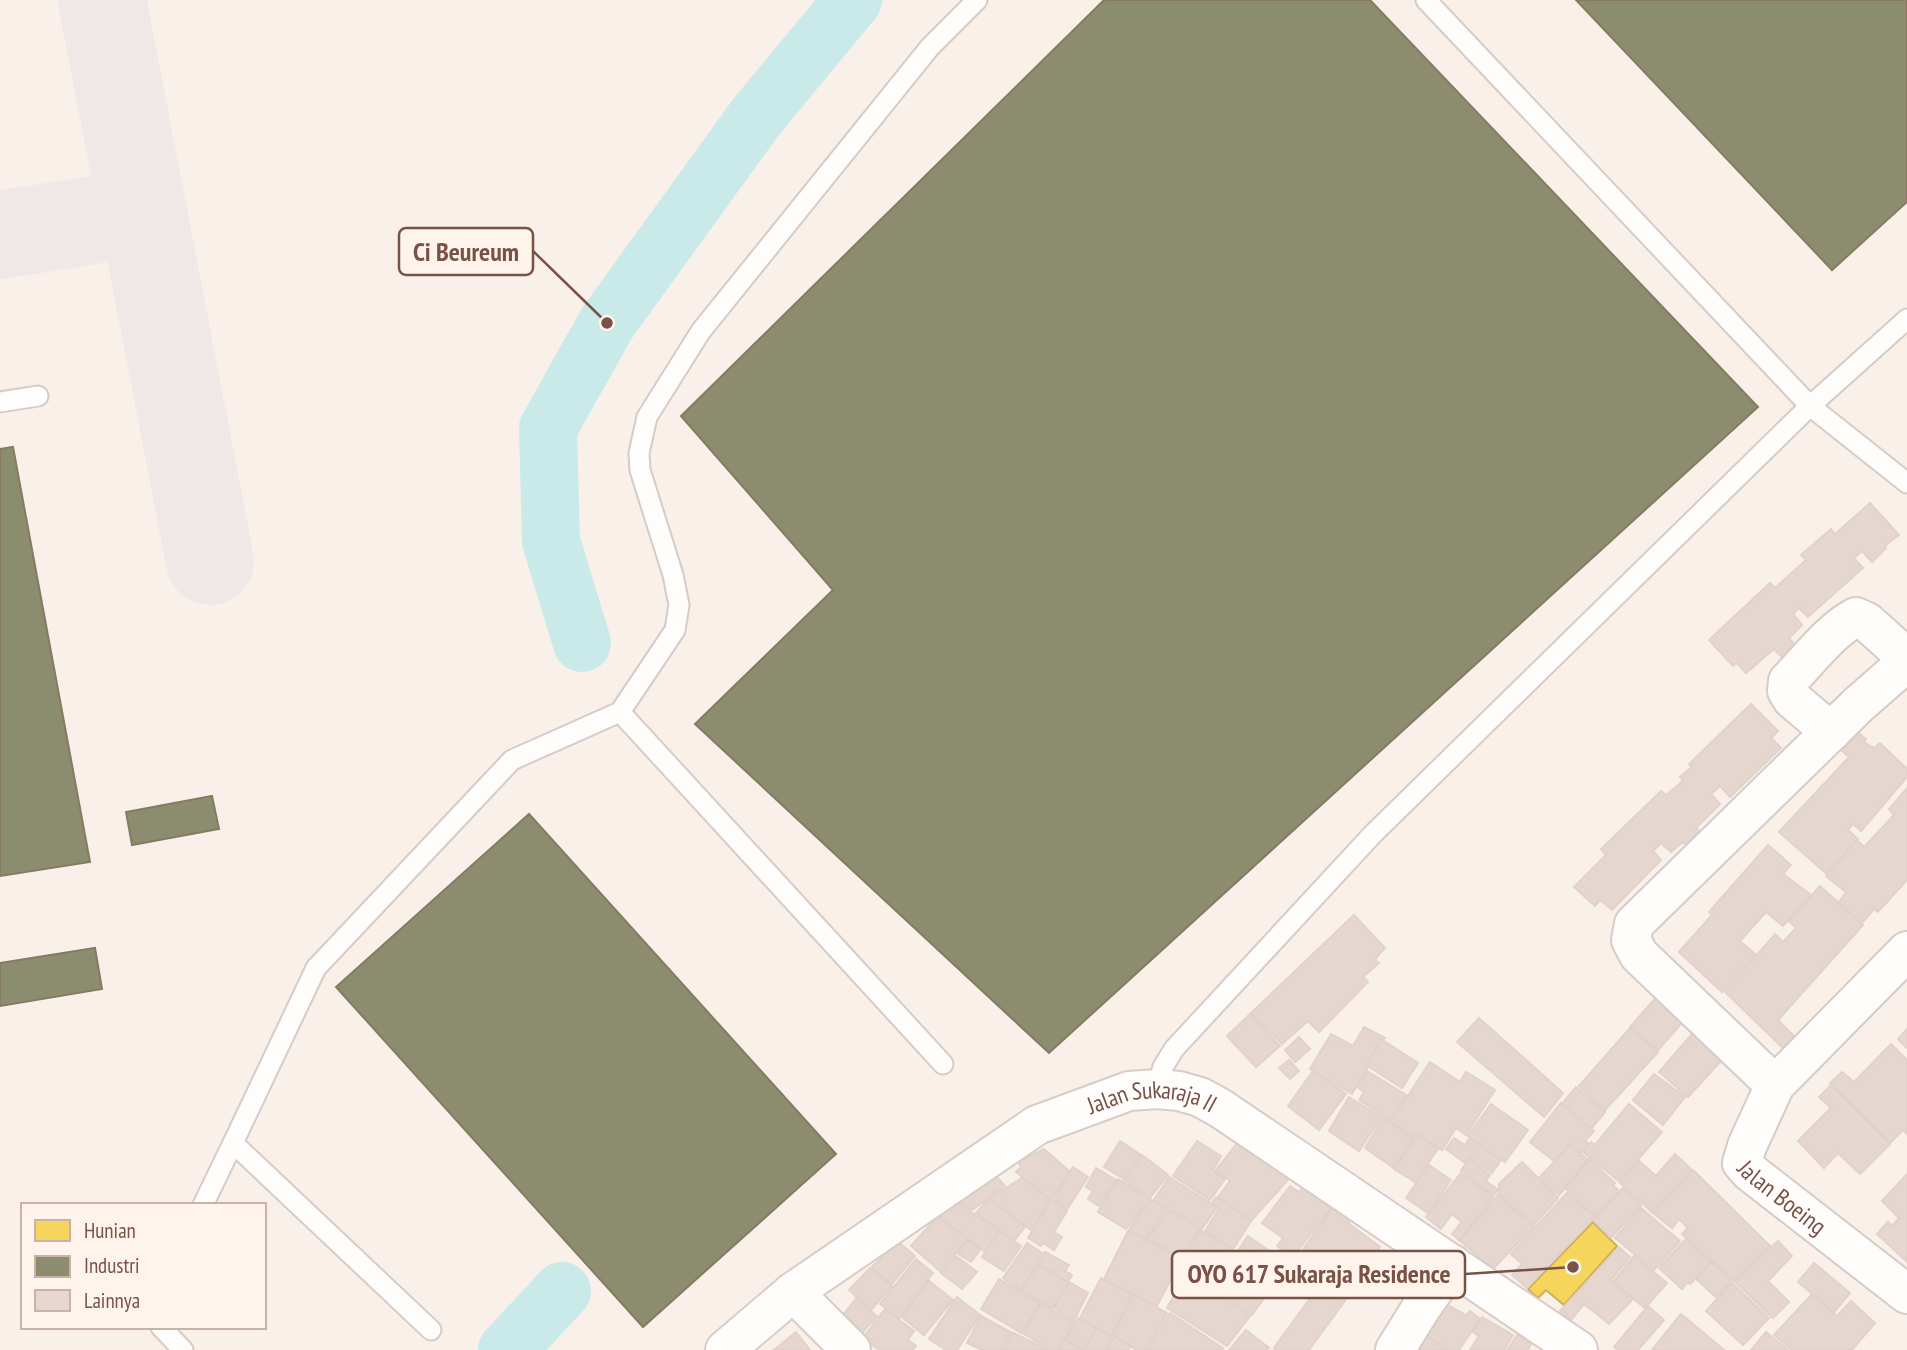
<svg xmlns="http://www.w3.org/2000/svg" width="1907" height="1350" font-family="'PT Sans Narrow',sans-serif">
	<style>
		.homes { fill: #f6d55c; stroke: #d0ae55; stroke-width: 2 }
		.industry { fill: #8c8c6e; stroke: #867b62; stroke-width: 2 }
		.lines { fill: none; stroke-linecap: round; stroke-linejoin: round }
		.river { stroke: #c9eae9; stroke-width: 58 }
		.taxiway { stroke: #eee8e7; stroke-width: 88 }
		.building { fill: #e5d7d0; stroke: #e1d2cb; stroke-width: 2 }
		.lane-casing { stroke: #d6cbc6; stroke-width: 23 }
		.street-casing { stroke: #d6cbc6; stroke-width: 42 }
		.secondary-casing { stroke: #d9ccc7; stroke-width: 42 }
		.lane { stroke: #fefdfc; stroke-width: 19 }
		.street { stroke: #fefdfc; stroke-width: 38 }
		.secondary { stroke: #fefdfc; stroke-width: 38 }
		.labels { text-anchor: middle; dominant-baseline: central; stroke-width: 7; stroke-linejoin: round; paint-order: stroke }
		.street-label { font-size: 24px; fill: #785246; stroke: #fff4eb }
		.leader { fill: none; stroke: #785246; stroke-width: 2.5 }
		.callout-dot { fill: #785246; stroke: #fff4eb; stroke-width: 2.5 }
		.callout { fill: #fff4eb; stroke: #785246; stroke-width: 2.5 }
		.callout-label { font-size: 26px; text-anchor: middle; font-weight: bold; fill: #785246 }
	</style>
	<rect width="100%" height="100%" fill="#f8f0e9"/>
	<path class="homes" d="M1593,1222L1617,1246L1564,1305L1546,1290L1538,1298L1528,1289Z"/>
	<g class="industry">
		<path d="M1104,0H1370L1758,407L1049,1053L695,724L833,590L681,416Z"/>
		<path d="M1576,0H1907V202L1832,270Z"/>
		<path d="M13,447L90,862L0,876V449Z"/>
		<path d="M212,796L219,829L132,845L126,812Z"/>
		<path d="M529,814L836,1154L643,1327L336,987Z"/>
		<path d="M95,948L102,989L0,1006V963Z"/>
	</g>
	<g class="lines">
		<g class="river">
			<path d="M582,643L551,541L548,428L607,323L756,117L853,0"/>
			<path d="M507,1350L562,1291"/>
		</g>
		<g class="taxiway">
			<path d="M102,0L210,561"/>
			<path d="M0,235L142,212"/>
		</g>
	</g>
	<g class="building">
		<path d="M1870,503L1899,535L1885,546L1886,548L1872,562L1862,551L1854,558L1863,568L1808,617L1799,608L1793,614L1802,625L1789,638L1797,647L1784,659L1774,649L1746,673L1737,663L1733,666L1709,640L1770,583L1775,588L1806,560L1801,555L1831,529L1835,534Z"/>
		<path d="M1751,704L1778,731L1771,738L1781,748L1730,797L1720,786L1711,794L1720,804L1696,828L1704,836L1690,850L1683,842L1671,852L1661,843L1653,851L1661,860L1612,910L1600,900L1595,906L1574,887L1606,855L1601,849L1661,791L1666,795L1683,781L1680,777L1692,767L1689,764Z"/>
		<path d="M1851,727L1866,739L1864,742L1874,748L1880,743L1907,769V777L1861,831L1853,824L1848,830L1858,839L1827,874L1779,832L1849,757L1833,743Z"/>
		<path d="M1907,788V880L1878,912L1874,909L1862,923L1839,902L1846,892L1826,876L1857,840L1864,847L1894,815L1889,809Z"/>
		<path d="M1768,845L1791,865L1783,874L1811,895L1783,926L1766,912L1740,941L1755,954L1722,992L1679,952L1712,915L1709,912Z"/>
		<path d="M1820,886L1863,925L1778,1020L1795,1037L1783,1048L1725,992L1775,934L1783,942L1796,928L1789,921Z"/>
		<path d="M1354,915L1385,948L1375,959L1379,963L1363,977L1368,982L1319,1032L1308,1021L1282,1044L1251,1013Z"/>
		<path d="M1660,993L1688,1016L1658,1050L1630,1027Z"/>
		<path d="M1250,1014L1280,1046L1256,1067L1227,1036Z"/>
		<path d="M1479,1018L1563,1093L1544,1117L1457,1042Z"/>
		<path d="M1700,1025L1730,1051L1688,1097L1659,1072Z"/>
		<path d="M1364,1027L1385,1038L1383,1040L1381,1039L1366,1065L1368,1067L1352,1094L1310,1069L1331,1034L1353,1046Z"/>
		<path d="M1630,1028L1658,1052L1605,1110L1579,1086Z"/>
		<path d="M1907,1029V1048L1898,1039Z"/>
		<path d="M1299,1037L1310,1049L1295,1062L1285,1050Z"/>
		<path d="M1381,1039L1418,1063L1402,1088L1366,1065Z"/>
		<path d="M1891,1044L1907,1060L1906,1080L1907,1081V1134L1903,1130L1890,1143L1830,1083L1842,1072L1854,1082Z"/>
		<path d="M1289,1060L1299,1071L1290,1079L1279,1068Z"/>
		<path d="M1430,1062L1460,1082L1466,1072L1495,1090L1466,1135L1456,1128L1442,1150L1418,1134L1415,1138L1391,1122Z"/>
		<path d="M1313,1071L1346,1094L1319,1130L1288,1106Z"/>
		<path d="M1367,1071L1406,1095L1390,1120L1359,1100L1364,1092L1357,1087Z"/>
		<path d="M1654,1074L1685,1097L1663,1125L1633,1100Z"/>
		<path d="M1831,1085L1890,1144L1860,1174L1838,1153L1824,1168L1798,1141L1831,1108L1819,1097Z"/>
		<path d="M1576,1087L1605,1112L1591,1129L1562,1104Z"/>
		<path d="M1349,1097L1381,1117L1359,1151L1329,1131Z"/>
		<path d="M1561,1103L1594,1131L1585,1141L1589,1144L1580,1153L1569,1144L1554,1161L1530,1142Z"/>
		<path d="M1491,1104L1528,1130L1505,1162L1468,1136Z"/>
		<path d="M1629,1104L1662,1132L1619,1181L1583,1152L1591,1142L1595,1145Z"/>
		<path d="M1383,1118L1413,1139L1394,1168L1365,1148Z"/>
		<path d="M1418,1135L1438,1149L1415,1182L1394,1169Z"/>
		<path d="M1454,1138L1465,1145L1470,1138L1501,1160L1492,1173L1470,1157L1465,1163L1446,1149Z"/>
		<path d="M1120,1141L1141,1155L1124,1179L1104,1167Z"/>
		<path d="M1197,1141L1221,1156L1213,1170L1225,1179L1210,1200L1173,1176Z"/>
		<path d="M1238,1142L1253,1154L1259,1147L1293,1174L1251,1221L1218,1197L1230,1181L1216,1170Z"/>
		<path d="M1570,1145L1588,1160L1564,1187L1565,1188L1559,1195L1539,1178Z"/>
		<path d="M1044,1149L1070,1172L1050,1199L1016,1172L1021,1167L1018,1162Z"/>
		<path d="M1675,1154L1692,1170L1652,1212L1620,1183L1639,1161L1656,1176Z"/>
		<path d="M1142,1155L1168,1175L1149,1199L1124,1180Z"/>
		<path d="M1470,1159L1490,1175L1486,1181L1498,1190L1493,1196L1461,1170Z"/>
		<path d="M1589,1159L1615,1183L1613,1185L1619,1191L1595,1216L1565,1188L1589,1161L1588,1160Z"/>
		<path d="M1522,1162L1558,1198L1534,1225L1499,1194V1184Z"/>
		<path d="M1429,1165L1451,1180L1428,1213L1406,1198Z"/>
		<path d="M1073,1167L1088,1177L1067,1209L1053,1199Z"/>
		<path d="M1096,1168L1116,1180L1099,1206L1088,1199L1093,1191L1086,1187Z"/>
		<path d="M1693,1170L1770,1246L1733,1280L1682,1234L1688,1228L1679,1219L1672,1228L1653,1213Z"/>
		<path d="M1461,1173L1493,1198L1459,1240L1452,1234L1462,1222L1452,1214L1441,1229L1426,1217Z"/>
		<path d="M1907,1174V1262L1877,1234L1888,1222L1892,1226L1899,1218L1882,1201Z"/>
		<path d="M995,1175L1005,1186L972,1210L964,1206L956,1198Z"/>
		<path d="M1169,1177L1217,1207L1202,1229L1154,1200Z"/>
		<path d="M1022,1178L1050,1200L1031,1230L990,1198Z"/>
		<path d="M1118,1179L1150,1200L1126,1229L1098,1212Z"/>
		<path d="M1290,1186L1299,1192L1303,1187L1331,1208L1293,1257L1277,1246L1283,1238L1262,1223Z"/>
		<path d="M1623,1188L1641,1205L1611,1238L1593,1220Z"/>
		<path d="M1567,1193L1595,1217L1527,1288L1512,1275L1522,1264L1511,1254Z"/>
		<path d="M1498,1195L1533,1227L1493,1269L1460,1241Z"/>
		<path d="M1216,1197L1251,1221L1233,1249L1205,1231L1220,1207L1212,1203Z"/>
		<path d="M989,1198L1025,1227L1014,1241L976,1213Z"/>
		<path d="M952,1199L999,1231L984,1251L936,1214Z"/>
		<path d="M1150,1199L1167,1210L1145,1239L1129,1230Z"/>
		<path d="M1051,1200L1067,1211L1054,1232L1062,1237L1054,1250L1043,1243L1041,1246L1028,1238Z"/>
		<path d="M1333,1207L1351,1219L1348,1223L1380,1247L1376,1253L1382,1257L1350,1298L1295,1261Z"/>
		<path d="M1641,1208L1680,1241L1654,1270L1615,1238Z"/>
		<path d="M1170,1210L1200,1228L1182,1258L1147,1239Z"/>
		<path d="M937,1217L968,1239L940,1271L911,1246Z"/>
		<path d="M1200,1230L1232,1249L1214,1277L1183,1257Z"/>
		<path d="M999,1231L1021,1246L1004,1271L982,1257Z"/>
		<path d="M1128,1231L1195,1266L1188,1277L1184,1275L1179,1284L1171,1279L1157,1306L1104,1279Z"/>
		<path d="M1248,1236L1288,1264L1252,1315L1211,1290Z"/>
		<path d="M1686,1239L1711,1262L1690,1284L1688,1282L1682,1289L1659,1268Z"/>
		<path d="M968,1240L980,1250L971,1262L957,1253Z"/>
		<path d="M897,1241L915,1256L891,1285L872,1267Z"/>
		<path d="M1778,1241L1792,1256L1768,1281L1789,1302L1773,1318L1734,1281Z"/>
		<path d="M1027,1243L1044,1254L1020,1290L1003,1278Z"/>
		<path d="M1619,1247L1630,1257L1611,1280L1633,1299L1609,1324L1584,1304L1571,1320L1560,1311Z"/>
		<path d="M1045,1252L1069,1265L1065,1271L1072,1275L1068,1282L1039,1264Z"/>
		<path d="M956,1256L977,1272L962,1289L941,1273Z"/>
		<path d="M1634,1256L1667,1283L1645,1308L1613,1282Z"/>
		<path d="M916,1259L933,1273L899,1318L880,1304Z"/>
		<path d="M1712,1262L1732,1281L1716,1297L1696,1279Z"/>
		<path d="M1814,1263L1850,1293L1834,1312L1798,1282Z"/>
		<path d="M1039,1265L1068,1283L1052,1308L1021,1291Z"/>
		<path d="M870,1268L892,1286L871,1310L849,1290Z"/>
		<path d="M1185,1276L1250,1316L1227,1346L1167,1308Z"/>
		<path d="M1101,1278L1132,1295L1111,1336L1080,1318Z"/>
		<path d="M999,1279L1040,1303L1021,1333L981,1309Z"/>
		<path d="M929,1281L953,1300L924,1335L902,1317Z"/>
		<path d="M1069,1282L1088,1293L1074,1320L1054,1308Z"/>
		<path d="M1322,1282L1347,1298L1309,1350H1276L1274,1348Z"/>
		<path d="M1732,1283L1769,1318L1743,1345L1706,1311Z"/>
		<path d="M1134,1295L1167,1313L1146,1350H1136L1113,1335Z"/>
		<path d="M1811,1295L1837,1316L1851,1301L1875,1323L1852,1350H1792L1774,1335Z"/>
		<path d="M957,1297L980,1315L957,1350H946L929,1339Z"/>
		<path d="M856,1299L877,1316L854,1342L834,1326Z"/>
		<path d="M1439,1300L1466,1315L1470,1311L1480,1319L1459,1350H1449L1419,1331Z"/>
		<path d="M1041,1304L1074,1322L1059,1350H1051L1022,1333Z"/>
		<path d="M1648,1306L1664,1320L1638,1350H1618L1614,1347Z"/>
		<path d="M885,1309L914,1331L908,1340L916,1346L913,1350H879L863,1338Z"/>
		<path d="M1170,1313L1223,1348L1222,1350H1148Z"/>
		<path d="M1681,1314L1724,1350H1652Z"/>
		<path d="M981,1316L1012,1333L1002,1350H982L967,1343Z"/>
		<path d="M1482,1317L1513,1335L1504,1350H1470L1479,1336L1473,1332Z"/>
		<path d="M1078,1318L1096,1328L1084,1350L1066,1340Z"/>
		<path d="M1097,1328L1113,1338L1105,1350H1085Z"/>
		<path d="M1413,1329L1446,1350H1400Z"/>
		<path d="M1246,1330L1269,1348L1266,1350H1229Z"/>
		<path d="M796,1332L810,1350H774Z"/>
		<path d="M1766,1332L1788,1350H1751Z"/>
		<path d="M1014,1333L1048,1350H1004Z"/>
		<path d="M1517,1335L1531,1344L1528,1350H1507Z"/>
		<path d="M1114,1337L1130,1346L1128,1350H1106Z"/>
		<path d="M1064,1340L1082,1350H1059Z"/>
	</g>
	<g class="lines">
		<g class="lane-casing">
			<g id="lane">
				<path d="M1426,0L1810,406L1907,483"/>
				<path d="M0,402L38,396"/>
				<path d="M943,1064L620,712L675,630L679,605L673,575L640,470L639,453L647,417L701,331L930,47L977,0"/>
				<path d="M1157,1089L1163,1067L1174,1049L1373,834L1810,406L1907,319"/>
				<path d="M203,1205L233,1143"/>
				<path d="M161,1327L183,1350"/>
				<path d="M431,1330L233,1143L316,968L512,760L620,712"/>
			</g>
		</g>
		<g class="street-casing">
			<g id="street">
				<path d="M1831,732L1792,699L1787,691L1788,681C1808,661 1831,630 1856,617L1867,622L1907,658"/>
				<path id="s1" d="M1907,951L1775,1085L1747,1146L1742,1163L1750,1172L1907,1294"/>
				<path d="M1775,1085L1639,955L1631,940L1634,924L1859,704L1907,662"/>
				<path d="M793,1292L851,1350"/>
				<path d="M1395,1350L1421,1308L1452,1264"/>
			</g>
		</g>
		<g class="secondary-casing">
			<g id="secondary">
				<path id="s2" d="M725,1350L793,1292L1037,1125L1129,1091L1157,1089L1179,1091L1200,1097L1220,1108L1578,1350"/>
			</g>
		</g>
		<use href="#lane" class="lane"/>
		<use href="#street" class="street"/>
		<use href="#secondary" class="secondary"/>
	</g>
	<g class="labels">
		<g class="street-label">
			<text stroke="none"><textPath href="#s2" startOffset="506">Jalan Sukaraja II</textPath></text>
			<text stroke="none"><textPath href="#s1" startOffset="326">Jalan Boeing</textPath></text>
		</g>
	</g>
	<path class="leader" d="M607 323L533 251M1573 1267L1465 1274"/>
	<g class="callout-dot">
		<circle cx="607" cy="323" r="7"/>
		<circle cx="1573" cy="1267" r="7"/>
	</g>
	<g class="callout">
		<rect x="399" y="228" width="134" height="47" rx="7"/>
		<rect x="1172" y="1251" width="293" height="47" rx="7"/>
	</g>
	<g class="callout-label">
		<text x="466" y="261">Ci Beureum</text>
		<text x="1319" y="1283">OYO 617 Sukaraja Residence</text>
	</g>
	<rect x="21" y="1203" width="245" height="126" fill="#fff4eb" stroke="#c9b3a9" stroke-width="2"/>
	<rect x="35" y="1220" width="35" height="21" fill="#f6d55c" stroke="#c9b3a9" stroke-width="2"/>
	<text x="84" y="1238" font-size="21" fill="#785246">Hunian</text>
	<rect x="35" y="1256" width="35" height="21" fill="#8c8c6e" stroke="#c9b3a9" stroke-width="2"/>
	<text x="84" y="1273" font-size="21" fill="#785246">Industri</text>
	<rect x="35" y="1290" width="35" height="21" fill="#e5d7d0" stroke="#c9b3a9" stroke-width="2"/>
	<text x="84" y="1308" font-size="21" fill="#785246">Lainnya</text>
</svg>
